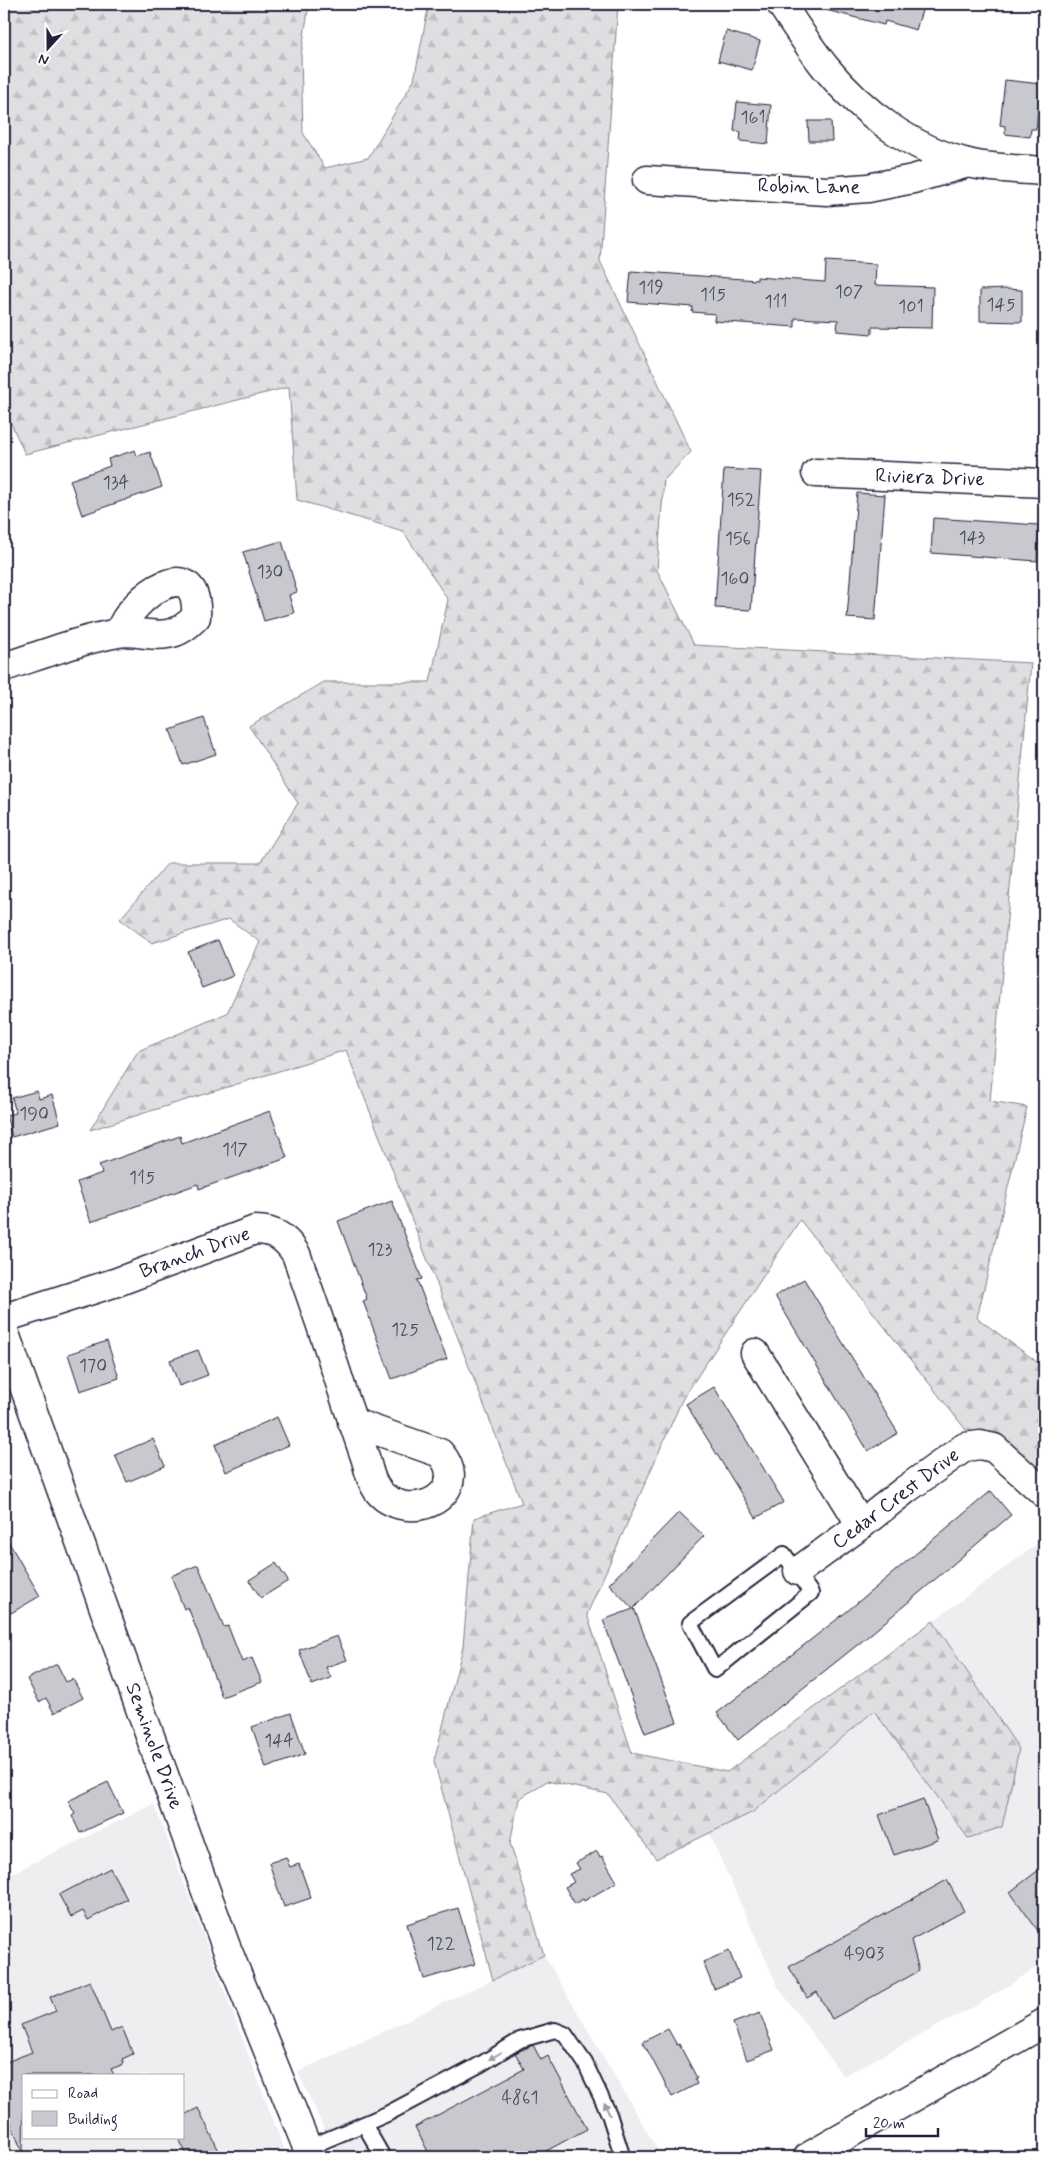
<svg xmlns="http://www.w3.org/2000/svg" width="1048" height="2161" font-family="Mynerve,sans-serif">
	<style>
		.built { fill: #eeeef1; fill-rule: evenodd }
		.forest { fill: url(#forest-firs); stroke: #80808e }
		.building { fill: #c8c8cf; stroke: #22223b }
		.lines { fill: none; stroke-linecap: round; stroke-linejoin: round }
		.lane-casing { stroke: #22223b; stroke-width: 18 }
		.street-casing { stroke: #22223b; stroke-width: 31 }
		.secondary-casing { stroke: #22223b; stroke-width: 31 }
		.primary-casing { stroke: #22223b; stroke-width: 31 }
		.lane { stroke: #fff; stroke-width: 14 }
		.street { stroke: #fff; stroke-width: 28 }
		.secondary { stroke: #fff; stroke-width: 28 }
		.primary { stroke: #fff; stroke-width: 28 }
		.oneway { fill: #9c9ca7 }
		.labels { text-anchor: middle; dominant-baseline: central; stroke-width: 5; stroke-linejoin: round; paint-order: stroke }
		.number-label { font-size: 18px; fill: #4c4c60 }
		.street-label { font-size: 20px; fill: #22223b; stroke: #fff }
	</style>
	<defs>
		<pattern id="forest-firs" width="22" height="20" patternUnits="userSpaceOnUse" patternTransform="scale(1.25)"><rect width="22" height="20" fill="#dfdfe2"/><path d="M5 1l3.5 6h-7zM16 11l3.5 6h-7z" fill="#bfbfc3"/></pattern>
	</defs>
	<rect width="100%" height="100%" fill="#fff"/>
	<filter id="ink" filterUnits="userSpaceOnUse"><feTurbulence type="fractalNoise" baseFrequency=".02" numOctaves="2"/><feDisplacementMap in="SourceGraphic" scale="10" xChannelSelector="R" yChannelSelector="G"/><feConvolveMatrix kernelMatrix="1 2 1 2 8 2 1 2 1" color-interpolation-filters="sRGB"/></filter>
	<g filter="url(#ink)">
		<g class="built">
			<path d="M1044,1539V1963L974,2007L843,2076L778,1987L709,1833L753,1812L874,1710L968,1838L1019,1749L933,1621Z"/>
			<path d="M154,1804L287,2157H4V1877ZM24,2075H184V2137H24Z"/>
			<path d="M544,1955L662,2157H337L298,2072Z"/>
		</g>
		<path class="forest" d="M4,4H309L301,55L303,133L325,168L368,158L414,80L429,4H618L600,261L691,452L664,480L657,570L694,645L1031,663L990,1101L1027,1107L977,1318L1044,1367V1473L1002,1437L966,1430L800,1220L682,1400L587,1614L632,1753L727,1772L933,1621L1019,1749L1002,1827L968,1838L874,1711L753,1812L656,1859L608,1794L547,1781L519,1799L510,1843L544,1955L493,1980L434,1761L463,1647L474,1518L522,1503L346,1050L90,1130L138,1051L227,1013L260,942L229,919L152,943L120,919L168,863H260L298,803L249,726L324,682H430L448,600L403,531L297,500L289,387L25,454L4,408Z"/>
		<g class="building">
			<path d="M827,4H924L916,30L885,21L884,25L826,10Z"/>
			<path d="M726,31L760,41L752,70L718,61Z"/>
			<path d="M1005,80L1041,84L1036,129H1031L1030,137L1005,134V126L1000,125Z"/>
			<path d="M737,102L771,105L768,144L740,141L741,132L734,131Z"/>
			<path d="M808,121H831L832,141H809Z"/>
			<path d="M826,261L876,264L875,285L933,287L932,328L872,327V334L837,331L838,320L795,318V327L714,321L715,314L692,312L693,307L628,302L631,271L757,280V277L825,282Z"/>
			<path d="M1006,289L1022,290V322L980,321V290Z"/>
			<path d="M135,450L137,456L150,452L162,487L82,515L70,480L110,466L108,459Z"/>
			<path d="M724,469L761,471L751,610L715,608Z"/>
			<path d="M857,493L885,495L875,620L847,618Z"/>
			<path d="M933,518L1039,525L1037,561L931,553Z"/>
			<path d="M282,541L297,592L289,595L294,613L264,621L243,552Z"/>
			<path d="M204,718L216,754L183,765L170,730Z"/>
			<path d="M218,940L233,976L202,988L188,952Z"/>
			<path d="M37,1091L39,1099L52,1095L60,1123L12,1137L6,1115L16,1113L12,1098Z"/>
			<path d="M270,1111L287,1158L199,1189L198,1184L91,1222L77,1182L102,1173L99,1165L180,1136L182,1143Z"/>
			<path d="M392,1201L422,1279L417,1280L447,1359L392,1379L363,1301L367,1299L338,1221Z"/>
			<path d="M804,1279L898,1433L868,1451L775,1296Z"/>
			<path d="M107,1341L119,1378L80,1391L68,1354Z"/>
			<path d="M198,1350L208,1375L179,1386L170,1360Z"/>
			<path d="M714,1387L784,1502L756,1518L686,1404Z"/>
			<path d="M277,1417L289,1445L226,1472L215,1445Z"/>
			<path d="M153,1439L165,1466L127,1482L115,1455Z"/>
			<path d="M991,1491L1011,1515L866,1638L738,1740L717,1713L845,1613Z"/>
			<path d="M679,1512L704,1536L634,1608L677,1722L645,1733L603,1620L633,1609L609,1584Z"/>
			<path d="M4,1534L40,1596L11,1613L4,1602Z"/>
			<path d="M276,1563L288,1581L261,1598L249,1580Z"/>
			<path d="M198,1565L224,1627L228,1626L242,1662L252,1658L262,1682L222,1697L188,1607L184,1609L171,1576Z"/>
			<path d="M337,1636L347,1660L326,1667L331,1678L312,1685L299,1650Z"/>
			<path d="M57,1664L66,1682L73,1679L83,1698L54,1713L46,1698L39,1702L27,1679Z"/>
			<path d="M291,1713L305,1754L266,1768L252,1727Z"/>
			<path d="M108,1782L123,1813L80,1833L72,1816L75,1814L68,1801Z"/>
			<path d="M923,1799L938,1840L894,1855L879,1815Z"/>
			<path d="M597,1851L600,1857L602,1856L617,1882L584,1901L583,1899L575,1904L565,1887L574,1882L569,1874L580,1869L576,1863Z"/>
			<path d="M286,1857L290,1867L299,1864L311,1898L284,1907L269,1863Z"/>
			<path d="M1044,1866V1939L1010,1892Z"/>
			<path d="M110,1868L127,1899L88,1920L83,1911L71,1917L59,1895Z"/>
			<path d="M947,1880L964,1911L911,1940L919,1971L832,2019L817,1992L807,1998L789,1967Z"/>
			<path d="M458,1908L475,1964L424,1979L407,1924Z"/>
			<path d="M729,1951L740,1978L714,1989L703,1962Z"/>
			<path d="M90,1981L111,2032L122,2027L133,2054L122,2059L124,2064L111,2069L114,2075H24L23,2154L4,2106V2063L32,2052L21,2025L56,2011L50,1997Z"/>
			<path d="M760,2013L774,2050L747,2060L733,2023Z"/>
			<path d="M668,2029L677,2045L679,2044L697,2078L695,2080L697,2084L672,2097L643,2042Z"/>
			<path d="M533,2045L541,2060L548,2056L587,2129L535,2157H431L415,2127L524,2069L515,2053Z"/>
			<path d="M198,2108L222,2157H188L178,2137H184V2115Z"/>
		</g>
		<g class="lines">
			<g class="lane-casing">
				<g id="lane">
					<path d="M784,1554L811,1593L715,1670L690,1623Z"/>
					<path d="M364,2124L387,2114L481,2064L520,2040L555,2030L565,2034L585,2063L609,2114L622,2155"/>
					<path d="M307,2148L364,2124L383,2157"/>
				</g>
			</g>
			<g class="street-casing">
				<g id="street">
					<path d="M781,4C795,25 809,47 825,67C862,112 911,149 968,163C993,169 1019,169 1044,171"/>
					<path d="M647,180L827,191L868,188L913,179L968,163"/>
					<path d="M816,473L1044,483"/>
					<path d="M4,667C41,655 79,640 118,633C134,630 151,637 167,634C179,633 188,625 196,617C200,549 132,595 119,633"/>
					<path d="M4,1318L117,1282L255,1230C275,1230 286,1238 296,1254C313,1302 330,1350 345,1399C352,1419 359,1440 366,1460C368,1468 370,1478 375,1486C380,1496 390,1502 401,1505C434,1513 467,1483 440,1453L352,1422"/>
					<path d="M755,1353L861,1525"/>
					<path d="M798,1571L861,1525L905,1490L965,1447L980,1445L994,1448L1044,1493"/>
				</g>
			</g>
			<g class="secondary-casing">
				<path id="secondary" d="M4,1331L225,1944L311,2157"/>
			</g>
			<g class="primary-casing">
				<path id="primary" d="M808,2157L1044,2023"/>
			</g>
			<use href="#lane" class="lane"/>
			<use href="#street" class="street"/>
			<use href="#secondary" class="secondary"/>
			<use href="#primary" class="primary"/>
		</g>
		<defs><path id="oneway-solid" d="M-6-.8H1V-3.2L6.5 0L1 3.2V.8H-6Z" transform="scale(1.25)"/></defs>
		<g class="oneway">
			<use href="#oneway-solid" transform="translate(495 2056) rotate(150)"/>
			<use href="#oneway-solid" transform="translate(607 2109) rotate(-114)"/>
		</g>
	</g>
	<g class="labels">
		<g class="number-label">
			<text x="753" y="118">161</text>
			<text x="651" y="288">119</text>
			<text x="849" y="292">107</text>
			<text x="713" y="295">115</text>
			<text x="776" y="302">111</text>
			<text x="1001" y="305">145</text>
			<text x="911" y="307">101</text>
			<text x="116" y="483">134</text>
			<text x="741" y="500">152</text>
			<text x="972" y="538">143</text>
			<text x="738" y="539">156</text>
			<text x="270" y="572">130</text>
			<text x="735" y="579">160</text>
			<text x="34" y="1114">190</text>
			<text x="235" y="1150">117</text>
			<text x="142" y="1178">115</text>
			<text x="380" y="1250">123</text>
			<text x="405" y="1330">125</text>
			<text x="93" y="1366">170</text>
			<text x="279" y="1741">144</text>
			<text x="441" y="1944">122</text>
			<text x="864" y="1954">4903</text>
			<text x="520" y="2098">4861</text>
		</g>
		<g class="street-label">
			<text transform="translate(809 187) rotate(1)">Robin Lane</text>
			<text transform="translate(930 478) rotate(2)">Riviera Drive</text>
			<text transform="translate(195 1253) rotate(-20)">Branch Drive</text>
			<text transform="translate(896 1499) rotate(-37)">Cedar Crest Drive</text>
			<text transform="translate(154 1746) rotate(70)">Seminole Drive</text>
		</g>
	</g>
	<rect width="1048" height="2161" fill="none" stroke="#fff" stroke-width="20"/>
	<rect x="10" y="10" width="1028" height="2141" fill="none" stroke="#22223b" stroke-width="2" filter="url(#ink)"/>
	<rect x="22" y="2074" width="162" height="65" fill="#ffffff" stroke="#a7a7b1"/>
	<rect x="32" y="2090" width="25" height="8" fill="#ffffff" stroke="#a7a7b1"/>
	<text x="68" y="2098" font-size="15" fill="#22223b">Road</text>
	<rect x="32" y="2111" width="25" height="15" fill="#c8c8cf" stroke="#a7a7b1"/>
	<text x="68" y="2124" font-size="15" fill="#22223b">Building</text>
	<g transform="translate(48 48) rotate(201)" stroke="#ffffff" stroke-width="4" paint-order="stroke">
	<path d="M0-4L9 19L0 12L-9 19Z" fill="#22223b"/>
	<text y="-8" font-size="14" font-weight="bold" text-anchor="middle" fill="#22223b">N</text>
	</g>
	<path d="M866 2128v8h72v-8" fill="none" stroke="#22223b" stroke-width="2.5"/>
	<text x="873" y="2128" font-size="15" fill="#22223b" stroke="#ffffff" stroke-width="4" paint-order="stroke">20 m</text>
</svg>
